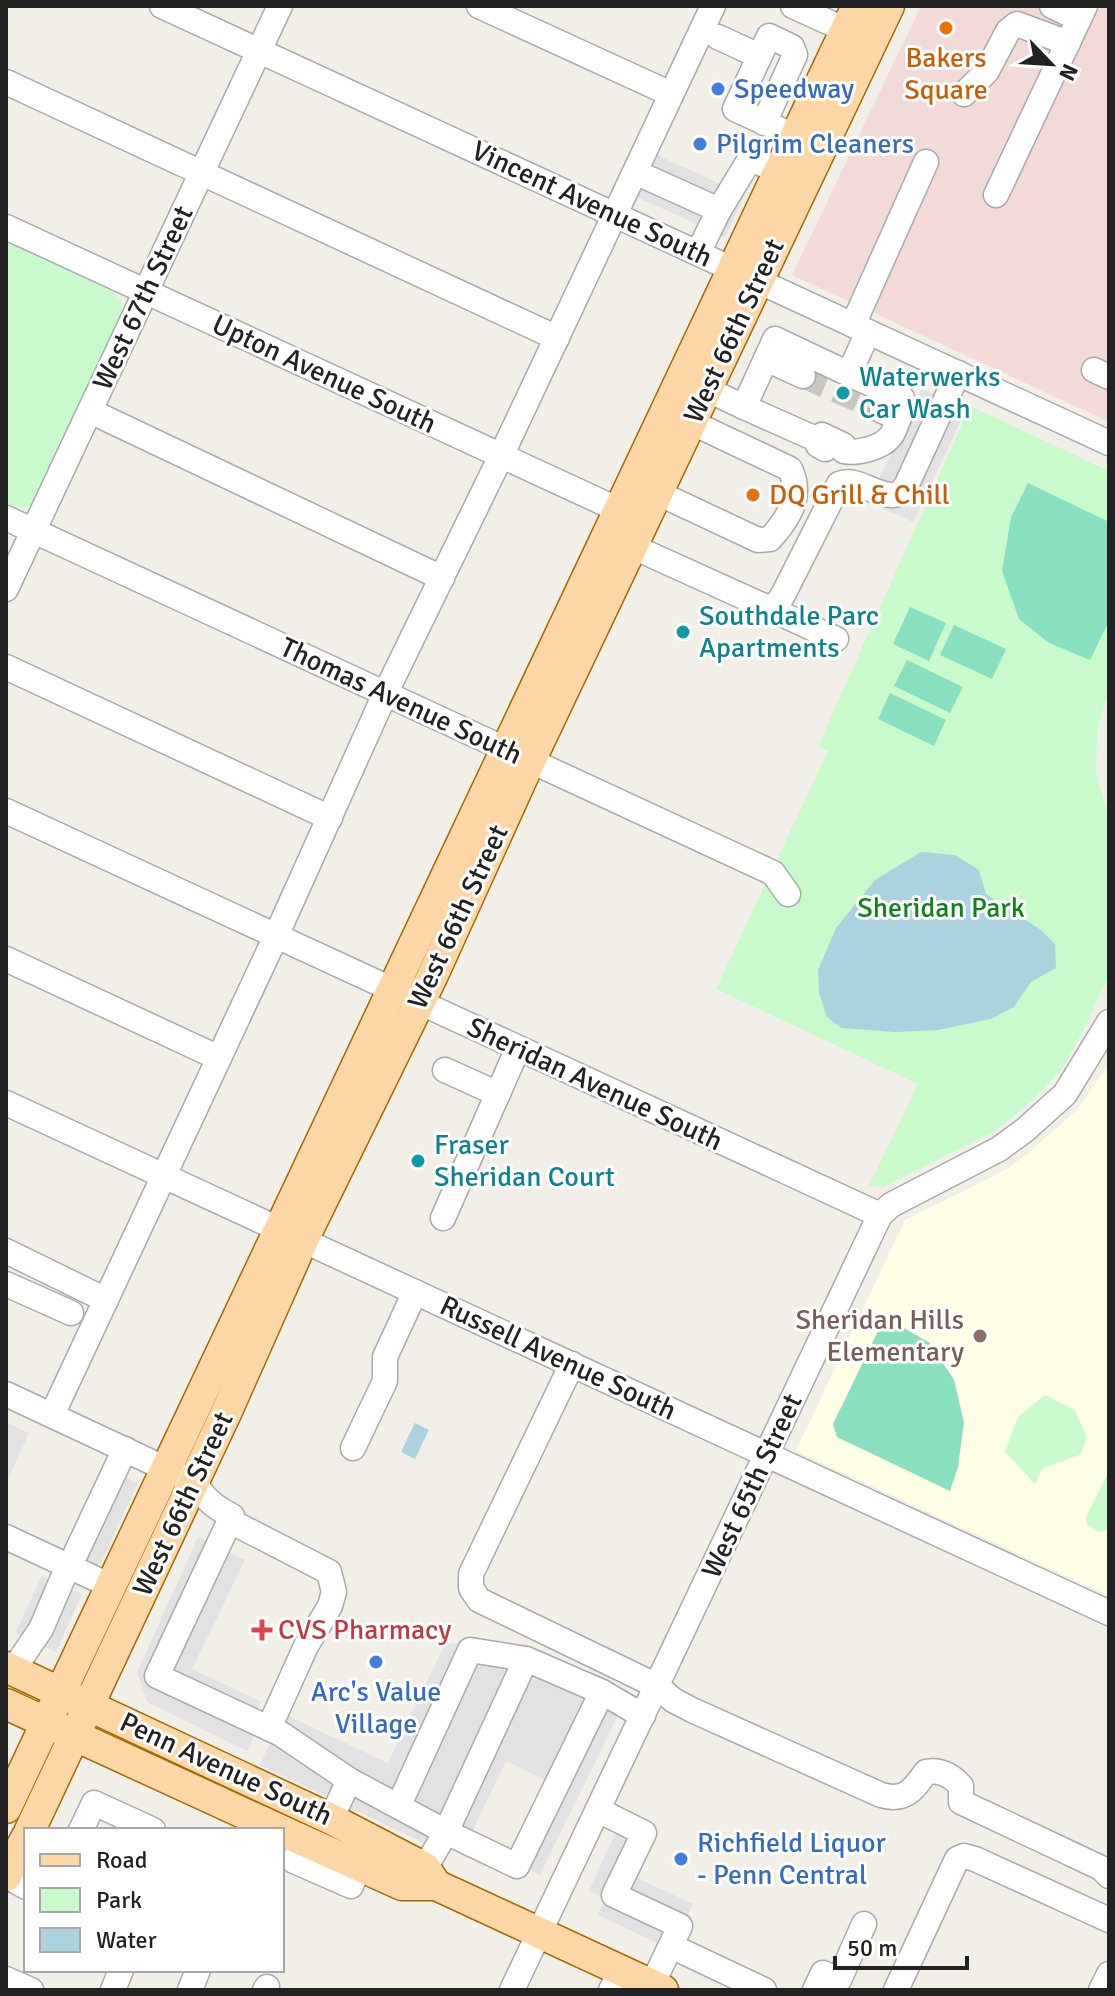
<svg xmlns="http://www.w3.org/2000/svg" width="1115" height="1996" font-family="Signika,sans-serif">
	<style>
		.commercial { fill: #f2dad9 }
		.education { fill: #ffffe5 }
		.park { fill: #c8facc }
		.pitch { fill: #88e0be }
		.parking { fill: #e2e2e2 }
		.water { fill: #aad3df }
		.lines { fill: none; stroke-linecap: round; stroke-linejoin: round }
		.minor-tunnel { stroke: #c8c6c1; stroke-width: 24; stroke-dasharray: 24 12; stroke-linecap: butt }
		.minor-casing { stroke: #a9a9a9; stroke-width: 27 }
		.major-casing { stroke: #a06b00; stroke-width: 33 }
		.minor { stroke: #fff; stroke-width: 24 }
		.major { stroke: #fcd6a4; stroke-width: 30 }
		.food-dot { fill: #e8710a; stroke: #fff; stroke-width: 3 }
		.shop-dot { fill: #3f7fe0; stroke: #fff; stroke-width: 3 }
		.culture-dot { fill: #0f9aa8; stroke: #fff; stroke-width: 3 }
		.education-dot { fill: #8d6e63; stroke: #fff; stroke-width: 3 }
		.health-dot { fill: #e0444e; stroke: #fff; stroke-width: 3 }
		.labels { text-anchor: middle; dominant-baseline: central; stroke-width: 6; stroke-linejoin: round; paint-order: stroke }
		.food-label { font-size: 28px; fill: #c56008; stroke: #fff }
		.shop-label { font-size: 28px; fill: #366cbe; stroke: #fff; text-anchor: start }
		.street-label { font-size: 28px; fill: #222; stroke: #fff }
		.culture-label { font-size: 28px; fill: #0d838f; stroke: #fff; text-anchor: start }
		.park-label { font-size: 28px; fill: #0c8416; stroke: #fff }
		.education-label { font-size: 28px; fill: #785e54; stroke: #fff; text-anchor: end }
		.health-label { font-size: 28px; fill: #be3a42; stroke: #fff; text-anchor: start }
	</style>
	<rect width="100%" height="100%" fill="#f2efe9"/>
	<path class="commercial" d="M921,6H1109V422L792,275Z"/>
	<path class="education" d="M1109,1064V1596L796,1451L905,1220L1005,1170L1026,1155L1077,1110Z"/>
	<g class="park">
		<path d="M6,241L112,291L121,300L122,312L34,503L24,508L6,504Z"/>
		<path d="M970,406L1109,471V689L1097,732L1096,772L1109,820L1108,977L1086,1025L1062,1070L1033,1100L995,1131L886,1186H869L918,1084L716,989L828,751L818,746Z"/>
		<path d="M1045,1395L1075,1410L1087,1438L1080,1455L1043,1468L1035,1484L1005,1452L1018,1417Z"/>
		<path d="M1109,1471V1529L1099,1532L1087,1525L1086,1517Z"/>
	</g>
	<g class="pitch">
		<path d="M1028,483L1109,522V621L1090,660L1049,643L1019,619L1002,571L1011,517Z"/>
		<path d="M910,607L946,623L929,661L893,644Z"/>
		<path d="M954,625L1006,649L992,679L940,655Z"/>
		<path d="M907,660L963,687L950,713L894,686Z"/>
		<path d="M890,693L946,720L934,746L878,719Z"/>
		<path d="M885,1317L930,1343L954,1380L964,1422L958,1467L950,1491L837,1437L833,1424Z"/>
	</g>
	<g class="parking">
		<path d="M653,153L745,195L725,237L634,196Z"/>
		<path d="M922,389L966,410L913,522L884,509L894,487L879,479Z"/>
		<path d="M6,1422L29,1433L6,1483Z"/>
		<path d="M125,1477L138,1483L97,1571L83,1565Z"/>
		<path d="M198,1537L245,1560L192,1669L262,1702L255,1715L263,1719L247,1751L147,1702L137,1672Z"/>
		<path d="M42,1576L82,1594L56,1652L15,1633Z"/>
		<path d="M495,1641L603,1676L626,1699L540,1875L512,1861L549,1782L506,1761L473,1830L442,1815L428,1845L260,1765L284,1714L388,1763L445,1644Z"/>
		<path d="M626,1810L657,1825L633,1876L693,1904L672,1950L598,1915L605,1899L589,1891Z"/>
	</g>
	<g class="water">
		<path d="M921,852L955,855L979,870L986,894L1041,930L1055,944L1056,968L1031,982L1014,1007L991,1019L938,1030L895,1032L841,1028L827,1017L819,993L818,970L836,928L875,880Z"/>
		<path d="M415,1423L429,1430L415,1459L401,1452Z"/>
	</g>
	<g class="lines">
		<path class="minor-tunnel" d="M803,376L882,411"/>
		<g class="minor-casing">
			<g id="minor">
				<path d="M162,6L1109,443"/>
				<path d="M479,6L671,94"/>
				<path d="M793,6L861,37"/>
				<path d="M1052,6L1079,19L1085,6"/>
				<path d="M718,37L759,56"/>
				<path d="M6,82L557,338"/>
				<path d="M964,94L987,71L1008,31L1017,24L1068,43"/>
				<path d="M764,123L795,55L792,47L769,36L735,109L796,137"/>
				<path d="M635,172L719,210L750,159L779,171"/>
				<path d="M996,195L1079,19"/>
				<path d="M6,227L634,517"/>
				<path d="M698,253L719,210"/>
				<path d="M853,325L926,162"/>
				<path d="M766,359L803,376"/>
				<path d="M1094,370L1109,377"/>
				<path d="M849,374L902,398"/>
				<path d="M706,389L744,407L775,339L849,374L868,332"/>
				<path d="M744,407L816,439L818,445L825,449"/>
				<path d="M90,411L442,578"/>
				<path d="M816,439L822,435L843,445L844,451C857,454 881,448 890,437C894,433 896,424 899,418L882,411"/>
				<path d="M643,486L758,540L770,539C789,518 803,496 790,469L678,416"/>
				<path d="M6,518L773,873L788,894"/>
				<path d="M618,540L766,607C778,606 781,599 786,589L839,484C860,476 877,500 900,494L907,484L958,373"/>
				<path d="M6,589L280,6"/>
				<path d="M766,607L836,639"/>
				<path d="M6,667L330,818"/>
				<path d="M6,811L880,1215"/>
				<path d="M6,959L219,1058"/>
				<path d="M445,1070L498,1094"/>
				<path d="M6,1103L1109,1613"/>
				<path d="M443,1218L518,1048"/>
				<path d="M6,1251L106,1300"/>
				<path d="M6,1284L71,1313"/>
				<path d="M572,1364L471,1574V1588L479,1600L657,1686L673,1700L692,1710L881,1795C905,1802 913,1790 926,1772C940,1769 951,1775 961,1786V1802L1101,1868L1109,1876"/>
				<path d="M6,1394L194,1482C205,1499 214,1507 232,1516L157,1676L281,1734L349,1780L446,1832L526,1659L602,1692L643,1716"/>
				<path d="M52,1415L276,936L385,694L501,456L713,6"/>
				<path d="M353,1448L385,1381V1357L415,1292"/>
				<path d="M230,1521L329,1572L334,1592L330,1606L306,1646L269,1728"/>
				<path d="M6,1537L111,1586"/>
				<path d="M76,1553L125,1449"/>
				<path d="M13,1670L41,1629L68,1566"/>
				<path d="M399,1805L470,1650L526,1659"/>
				<path d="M598,1810L644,1833L614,1895L680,1926L652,1985"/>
				<path d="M331,1819L349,1780"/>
				<path d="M81,1830L94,1803L153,1830"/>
				<path d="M302,1840L294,1861L351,1886L359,1866"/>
				<path d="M425,1868L446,1832L517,1866L602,1692"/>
				<path d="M6,1876L26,1887"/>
				<path d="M671,1946L764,1990"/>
				<path d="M6,1979L31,1990"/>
				<path d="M113,1990L121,1970"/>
				<path d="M190,1990L198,1970"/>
				<path d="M265,1990L267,1987"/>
				<path d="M512,1990L880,1215L891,1205L999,1149L1025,1130L1065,1094L1109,1022"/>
				<path d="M611,1990L621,1970"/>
				<path d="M815,1990L823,1973L839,1980L864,1924"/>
				<path d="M896,1990L957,1859L964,1856L975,1859L1109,1920"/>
				<path d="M1101,1990L1109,1974"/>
			</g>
		</g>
		<g class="major-casing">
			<g id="major">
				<path d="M6,1667L331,1819L425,1868L436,1885"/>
				<path d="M6,1704L280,1830"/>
				<path d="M6,1808L857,6"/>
				<path d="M30,1830L227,1411L303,1240L432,977L530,761L889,6"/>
				<path d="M282,1831L402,1885H436L663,1990"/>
				<path d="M6,1876L26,1838"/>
			</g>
		</g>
		<use href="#minor" class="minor"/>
		<use href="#major" class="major"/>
	</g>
	<g class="food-dot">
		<circle cx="946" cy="28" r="8"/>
		<circle cx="753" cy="495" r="8"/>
	</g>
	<g class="shop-dot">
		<circle cx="718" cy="89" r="8"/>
		<circle cx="700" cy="144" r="8"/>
		<circle cx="376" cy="1662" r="8"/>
		<circle cx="681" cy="1859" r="8"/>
	</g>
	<g class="culture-dot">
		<circle cx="843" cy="393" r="8"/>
		<circle cx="683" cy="632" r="8"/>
		<circle cx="418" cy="1161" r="8"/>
	</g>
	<circle class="education-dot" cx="980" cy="1336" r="8"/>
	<path class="health-dot" d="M258 1618h8v8h8v8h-8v8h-8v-8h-8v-8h8z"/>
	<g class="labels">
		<g class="food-label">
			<text x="946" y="58">Bakers<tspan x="946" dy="32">Square</tspan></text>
			<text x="769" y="495" text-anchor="start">DQ Grill &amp; Chill</text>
		</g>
		<g class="shop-label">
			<text x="734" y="89">Speedway</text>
			<text x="716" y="144">Pilgrim Cleaners</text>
			<text x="376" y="1692" text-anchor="middle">Arc's Value<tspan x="376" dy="32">Village</tspan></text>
			<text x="697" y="1843">Richfield Liquor<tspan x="697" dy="32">- Penn Central</tspan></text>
		</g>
		<g class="street-label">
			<text transform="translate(592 204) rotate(25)">Vincent Avenue South</text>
			<text transform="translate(143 298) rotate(-65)">West 67th Street</text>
			<text transform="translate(734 331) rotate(-65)">West 66th Street</text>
			<text transform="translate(324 374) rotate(25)">Upton Avenue South</text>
			<text transform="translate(401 701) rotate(25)">Thomas Avenue South</text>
			<text transform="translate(458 917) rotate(-65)">West 66th Street</text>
			<text transform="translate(595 1084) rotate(25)">Sheridan Avenue South</text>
			<text transform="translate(558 1358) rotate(25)">Russell Avenue South</text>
			<text transform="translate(752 1486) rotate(-65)">West 65th Street</text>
			<text transform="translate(183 1504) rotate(-65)">West 66th Street</text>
			<text transform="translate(226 1769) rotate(25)">Penn Avenue South</text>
		</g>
		<g class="culture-label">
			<text x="859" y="377">Waterwerks<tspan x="859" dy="32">Car Wash</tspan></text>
			<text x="699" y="616">Southdale Parc<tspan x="699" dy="32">Apartments</tspan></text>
			<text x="434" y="1145">Fraser<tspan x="434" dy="32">Sheridan Court</tspan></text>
		</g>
		<g class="park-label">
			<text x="941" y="908">Sheridan Park</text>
		</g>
		<g class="education-label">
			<text x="964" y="1320">Sheridan Hills<tspan x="964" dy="32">Elementary</tspan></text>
		</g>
		<g class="health-label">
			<text x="278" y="1630">CVS Pharmacy</text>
		</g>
	</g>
	<rect width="1115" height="1996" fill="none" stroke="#222222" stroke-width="16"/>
	<rect x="24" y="1828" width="260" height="144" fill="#ffffff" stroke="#a7a7a7" stroke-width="2"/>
	<rect x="40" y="1854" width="40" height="12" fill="#fcd6a4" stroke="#a7a7a7" stroke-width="2"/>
	<text x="96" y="1868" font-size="24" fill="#222222">Road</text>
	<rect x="40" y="1888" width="40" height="24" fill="#c8facc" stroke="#a7a7a7" stroke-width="2"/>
	<text x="96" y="1908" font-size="24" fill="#222222">Park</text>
	<rect x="40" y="1928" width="40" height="24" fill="#aad3df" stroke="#a7a7a7" stroke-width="2"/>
	<text x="96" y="1948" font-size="24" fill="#222222">Water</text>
	<g transform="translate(1051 64) rotate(115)" stroke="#ffffff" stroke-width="6" paint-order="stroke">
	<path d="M0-6L14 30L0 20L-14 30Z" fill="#222222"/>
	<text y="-12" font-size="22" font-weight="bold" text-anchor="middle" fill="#222222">N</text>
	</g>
	<path d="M835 1956v12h132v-12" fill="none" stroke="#222222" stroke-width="4"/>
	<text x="847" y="1956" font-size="24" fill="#222222" stroke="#ffffff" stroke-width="6" paint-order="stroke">50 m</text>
</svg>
